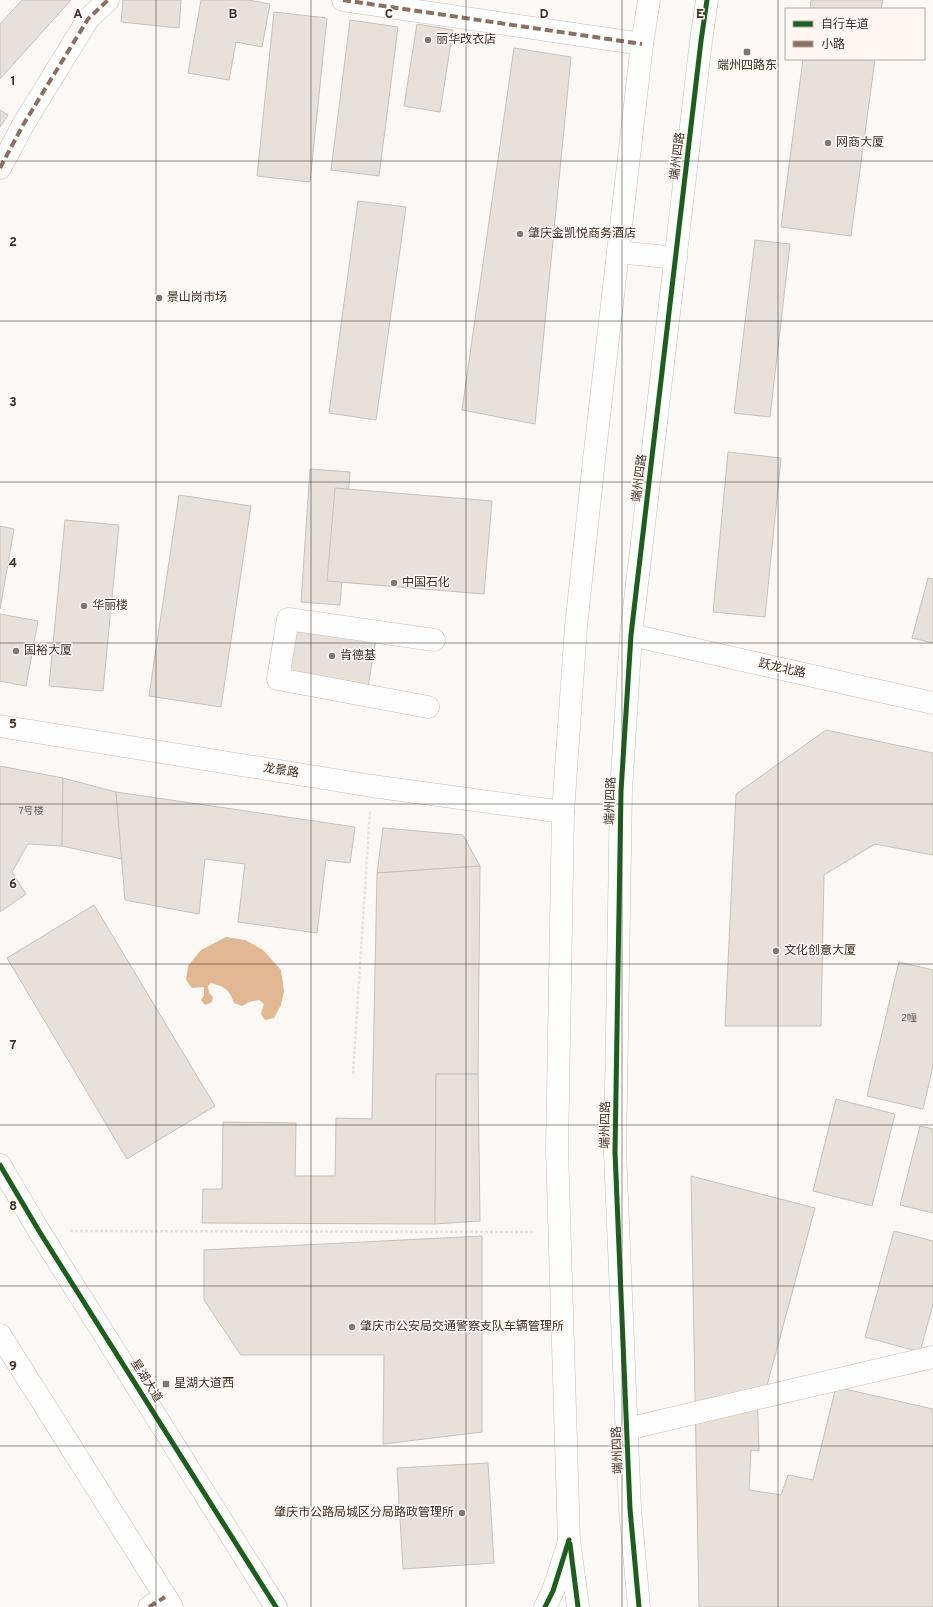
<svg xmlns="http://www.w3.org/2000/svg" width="933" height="1607" font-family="Overpass,'Noto Sans SC',sans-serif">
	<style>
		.water { fill: #e2b793 }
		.building { fill: #e8e1db; stroke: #c7c0bb }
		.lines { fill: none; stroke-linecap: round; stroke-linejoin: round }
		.minor-casing { stroke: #c6bfba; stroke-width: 23 }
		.major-casing { stroke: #c6bfba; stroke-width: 23 }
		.path { stroke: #e3e2e1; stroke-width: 2.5; stroke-dasharray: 3 2; stroke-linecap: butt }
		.minor { stroke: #fefefe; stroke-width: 22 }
		.major { stroke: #fefefe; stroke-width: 22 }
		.quiet { stroke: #8d6e63; stroke-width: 4; stroke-dasharray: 8 4; stroke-linecap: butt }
		.cycleway-casing { stroke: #fef7f3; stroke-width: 8 }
		.cycleway { stroke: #1b5e20; stroke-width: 5 }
		.grid { fill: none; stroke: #3d3128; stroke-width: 1; stroke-opacity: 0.55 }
		.poi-dot { fill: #807770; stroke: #fef7f3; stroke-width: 1.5 }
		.labels { text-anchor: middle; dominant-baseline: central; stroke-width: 3; stroke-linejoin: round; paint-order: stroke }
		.number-label { font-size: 10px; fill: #695e56 }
		.poi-label { font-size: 12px; fill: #3d3128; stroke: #fef7f3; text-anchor: start }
		.street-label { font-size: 12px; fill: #3d3128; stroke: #fef7f3 }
		.grid-label { font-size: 13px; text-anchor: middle; font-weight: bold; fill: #3d3128; stroke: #fef7f3; stroke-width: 3; stroke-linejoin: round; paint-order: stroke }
	</style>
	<rect width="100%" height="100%" fill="#fbf8f6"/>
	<path class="water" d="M226,937L245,940L263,950L281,970L284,991L281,1005L274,1018L265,1020L261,1014L264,1004L259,1000L249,1002L242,1006L234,1003C229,989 225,987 211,983L208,986L209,993L213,997L212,1002L205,1005L201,1000L204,995V987L192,988L186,980L188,966L201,950Z"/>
	<g class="building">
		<path d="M22,0H71L0,79V24Z"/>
		<path d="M123,0H181L179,28L121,22Z"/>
		<path d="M201,0H248L270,4L262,47L236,42L229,80L188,73Z"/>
		<path d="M811,0H883L881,9H810Z"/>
		<path d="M274,12L327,18L310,182L257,176Z"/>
		<path d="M350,20L398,27L379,176L331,170Z"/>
		<path d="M417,24L453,30L440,112L404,106Z"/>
		<path d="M514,48L571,57L535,424L462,410Z"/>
		<path d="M803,59H875L851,236L781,227Z"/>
		<path d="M0,110L8,115L0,127Z"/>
		<path d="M358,201L406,207L376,420L329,413Z"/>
		<path d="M755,240L790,244L770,417L734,413Z"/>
		<path d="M728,452L781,458L765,617L713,612Z"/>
		<path d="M310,469L350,472L340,605L301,602Z"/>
		<path d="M335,488L492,501L484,594L327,581Z"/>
		<path d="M179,495L251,506L221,707L149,696Z"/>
		<path d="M65,520L119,525L103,691L49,686Z"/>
		<path d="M0,526L14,529L0,609Z"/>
		<path d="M928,578L933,579V643L912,638Z"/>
		<path d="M0,614L38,621L26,686L0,681Z"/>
		<path d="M296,626L376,639L368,687L287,673Z"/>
		<path d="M826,730L933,753V855L875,844L824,875L821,1026H725L736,794Z"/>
		<path d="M0,766L63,778L62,846L28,844L12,872L26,894L0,912Z"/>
		<path d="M63,778L116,792L122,859L62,846Z"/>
		<path d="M116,792L355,827L350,863L326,860L317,933L238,922L245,864L205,859L199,914L125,900Z"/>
		<path d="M383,828L463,835L480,866L377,873Z"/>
		<path d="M480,866L478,1074H436L435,1224L202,1223L203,1189H222L223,1122L296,1123L295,1176H335L336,1118L372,1119L377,873Z"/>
		<path d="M94,905L215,1106L127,1159L7,958Z"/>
		<path d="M899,962L933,970V1066L923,1109L867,1096Z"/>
		<path d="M436,1074H478L480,1221L435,1224Z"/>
		<path d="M836,1099L895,1114L872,1206L813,1191Z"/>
		<path d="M920,1126L933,1129V1213L900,1205Z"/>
		<path d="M691,1176L815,1208L766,1389L757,1387L759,1451L751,1450L749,1490L781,1495L788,1475L813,1480L836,1387L933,1409V1607H699Z"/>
		<path d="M894,1231L933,1241V1304L920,1352L865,1337Z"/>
		<path d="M482,1236V1432L383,1444L384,1355H241L204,1300V1250Z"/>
		<path d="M488,1463L494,1563L403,1569L397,1468Z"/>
	</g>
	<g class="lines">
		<g class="minor-casing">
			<g id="minor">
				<path d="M343,0L642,44"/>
				<path d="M0,168L23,125L88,19L108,0"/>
				<path d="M631,635L933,703"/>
				<path d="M428,707L278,679L288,619L434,640"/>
				<path d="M0,726L372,786L563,812"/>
				<path d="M627,1429L933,1357"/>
				<path d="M149,1607L165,1597"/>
			</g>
		</g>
		<g class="major-casing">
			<g id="major">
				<path d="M618,252L676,258"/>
				<path d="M0,1165L39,1231L276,1607"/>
				<path d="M0,1335L172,1607"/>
				<path d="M545,1607L553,1591L568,1545"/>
				<path d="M578,1607L569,1540L557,1150L563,812L576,627L594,460L642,44L649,0"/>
				<path d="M639,1607L630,1509L615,1152L621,791L631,635L701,41L707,0"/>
			</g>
		</g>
		<g class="path">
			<path d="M353,1074L370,811"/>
			<path d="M70,1231L533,1232"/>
		</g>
		<use href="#minor" class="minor"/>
		<use href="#major" class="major"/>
		<g class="quiet">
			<path d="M343,0L642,44"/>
			<path d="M0,168L23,125L88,19L108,0"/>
			<path d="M149,1607L165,1597"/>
		</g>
		<g class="cycleway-casing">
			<g id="cycleway">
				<path d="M0,1165L39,1231L276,1607"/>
				<path d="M570,1544L578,1607"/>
				<path d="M545,1607L553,1591L569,1540"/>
				<path d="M639,1607L630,1509L615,1152L621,791L631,635L701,41L707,0"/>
			</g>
		</g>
		<use href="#cycleway" class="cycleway"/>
	</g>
	<path class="grid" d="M156,0V1607M311,0V1607M466,0V1607M622,0V1607M778,0V1607M0,161H933M0,321H933M0,482H933M0,643H933M0,804H933M0,964H933M0,1125H933M0,1286H933M0,1446H933"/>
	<g class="poi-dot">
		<circle cx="428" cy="40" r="4"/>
		<rect x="743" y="48" width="8" height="8" rx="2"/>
		<circle cx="828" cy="143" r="4"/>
		<circle cx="520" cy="234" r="4"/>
		<circle cx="159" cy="298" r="4"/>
		<circle cx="394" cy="583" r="4"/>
		<circle cx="84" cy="606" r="4"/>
		<circle cx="16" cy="651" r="4"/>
		<circle cx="332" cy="656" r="4"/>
		<circle cx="776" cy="951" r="4"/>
		<circle cx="352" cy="1327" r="4"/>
		<rect x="162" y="1380" width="8" height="8" rx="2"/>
		<circle cx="462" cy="1513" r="4"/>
	</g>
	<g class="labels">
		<g class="number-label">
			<text x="31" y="811">7号楼</text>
			<text x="909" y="1018">2幢</text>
		</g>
		<g class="poi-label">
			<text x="436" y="40">丽华改衣店</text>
			<text x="747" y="66" text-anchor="middle">端州四路东</text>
			<text x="836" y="143">网商大厦</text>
			<text x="528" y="234">肇庆金凯悦商务酒店</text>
			<text x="167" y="298">景山岗市场</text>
			<text x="402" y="583">中国石化</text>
			<text x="92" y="606">华丽楼</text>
			<text x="24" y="651">国裕大厦</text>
			<text x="340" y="656">肯德基</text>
			<text x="784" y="951">文化创意大厦</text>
			<text x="360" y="1327">肇庆市公安局交通警察支队车辆管理所</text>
			<text x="174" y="1384">星湖大道西</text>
			<text x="454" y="1513" text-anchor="end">肇庆市公路局城区分局路政管理所</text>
		</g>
		<g class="street-label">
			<text transform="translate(678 156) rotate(-83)">端州四路</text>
			<text transform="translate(640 478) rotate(-83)">端州四路</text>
			<text transform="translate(782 669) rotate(13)">跃龙北路</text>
			<text transform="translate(281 771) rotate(9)">龙景路</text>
			<text transform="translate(611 801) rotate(-88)">端州四路</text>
			<text transform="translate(606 1125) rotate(-89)">端州四路</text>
			<text transform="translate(146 1381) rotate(58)">星湖大道</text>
			<text transform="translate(618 1450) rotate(-92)">端州四路</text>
		</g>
	</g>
	<g class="grid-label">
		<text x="78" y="18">A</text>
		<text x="233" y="18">B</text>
		<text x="389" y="18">C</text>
		<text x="544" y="18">D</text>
		<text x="700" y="18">E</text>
		<text x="13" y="85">1</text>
		<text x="13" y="246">2</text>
		<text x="13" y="406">3</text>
		<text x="13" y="567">4</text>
		<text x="13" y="728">5</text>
		<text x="13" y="888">6</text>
		<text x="13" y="1049">7</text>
		<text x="13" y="1210">8</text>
		<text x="13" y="1370">9</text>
	</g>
	<rect x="785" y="8" width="140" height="52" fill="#fef7f3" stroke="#b1a8a2"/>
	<rect x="793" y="21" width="20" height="6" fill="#1b5e20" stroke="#b1a8a2"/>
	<text x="821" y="28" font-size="12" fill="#3d3128">自行车道</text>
	<rect x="793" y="41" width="20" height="6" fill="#8d6e63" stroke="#b1a8a2"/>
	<text x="821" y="48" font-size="12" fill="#3d3128">小路</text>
</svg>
